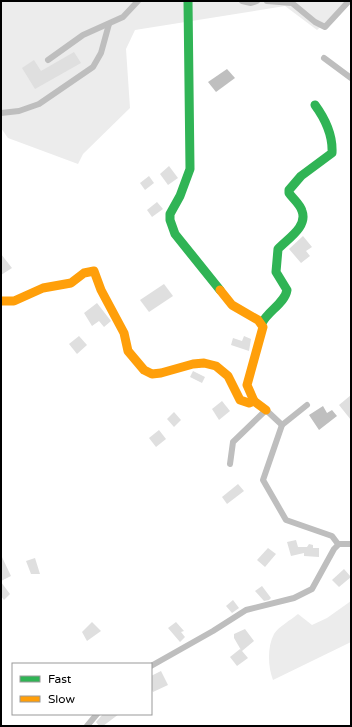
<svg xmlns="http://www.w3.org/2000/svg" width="352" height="727" font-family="'Varela Round',sans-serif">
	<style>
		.green { fill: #ececec }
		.water { fill: #bfbfbf }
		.building { fill: #dfdfdf }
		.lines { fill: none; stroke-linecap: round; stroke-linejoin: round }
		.street { stroke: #bebebe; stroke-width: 6 }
		.fast { stroke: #30b455; stroke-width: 9 }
		.slow { stroke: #ff9f0a; stroke-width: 9 }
	</style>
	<rect width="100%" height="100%" fill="#fff"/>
	<g class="green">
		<path d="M1,1H350L317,30L285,6L135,30L126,49L130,108L83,154L78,164L8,138L1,128Z"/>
		<path d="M351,601V642L273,680C268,667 267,647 274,634C278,627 291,620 298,614L312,625L327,618Z"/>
	</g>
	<g class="water">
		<path d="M227,69L235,78L216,92L208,82Z"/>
		<path d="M323,406L327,413L332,410L337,416L319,430L309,415Z"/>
	</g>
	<g class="building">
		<path d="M74,52L81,63L35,89L22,68L34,60L41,71Z"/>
		<path d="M169,166L178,178L168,185L160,174Z"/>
		<path d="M149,176L154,183L145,190L140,183Z"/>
		<path d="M157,202L163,209L152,217L147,210Z"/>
		<path d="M303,236L312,247L306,251L310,256L301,263L289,249Z"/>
		<path d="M1,254L12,268L1,275Z"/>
		<path d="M164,284L173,296L149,312L140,300Z"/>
		<path d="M97,303L111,321L104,327L99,321L92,326L84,313Z"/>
		<path d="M79,336L87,345L77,354L69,344Z"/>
		<path d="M244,336L251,339L249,351L231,345L233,338L242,341Z"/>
		<path d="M193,371L205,377L202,383L190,377Z"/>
		<path d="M351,395V420L339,405Z"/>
		<path d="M222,401L230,411L219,420L212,409Z"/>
		<path d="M174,412L181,420L174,427L167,419Z"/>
		<path d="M159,430L166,439L156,447L149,438Z"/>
		<path d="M238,484L244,491L227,504L222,497Z"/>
		<path d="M296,540L298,547H307L309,544L313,545V548H319V557L304,556V553L291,556L287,542Z"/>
		<path d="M268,548L276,554L265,567L257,560Z"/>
		<path d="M1,555L11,576L1,581Z"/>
		<path d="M35,558L40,574H31L26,561Z"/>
		<path d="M344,569L351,577L339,587L332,580Z"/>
		<path d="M1,582L10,594L4,600L1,596Z"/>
		<path d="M262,586L271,598L269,600L264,601L255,591Z"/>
		<path d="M233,600L239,608L232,613L226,606Z"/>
		<path d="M92,622L101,631L87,641L82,632Z"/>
		<path d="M176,622L184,631L181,632L185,637L180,642L168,628Z"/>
		<path d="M245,629L254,641L242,651L248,658L237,666L230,657L240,649L241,650L234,638V634Z"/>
		<path d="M161,671L168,685L153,692L151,688V676Z"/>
		<path d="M103,714H119L103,726H99L96,722Z"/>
	</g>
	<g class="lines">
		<g class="street">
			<path d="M242,1L251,3L257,1"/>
			<path d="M267,1L292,3L315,22L325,27L349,1"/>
			<path d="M324,58L351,78"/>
			<path d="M48,60L83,35L123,17L138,1"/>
			<path d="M1,113L19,111L39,104L93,67L101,53L109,24"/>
			<path d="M282,425L263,480L286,520L332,536L338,544"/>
			<path d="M230,464L233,442L266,410L282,425L307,405"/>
			<path d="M151,666L213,631L246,610L294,598L312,589L334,549L339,544H351"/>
			<path d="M87,726L97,714"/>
		</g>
		<g class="fast">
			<path d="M188,1L190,169L180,196L170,214V220L175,234L220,290"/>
			<path d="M262,323C268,311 285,303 287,290L276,272L278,249C287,239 308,227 302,211C300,204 293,199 289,193V190L301,176L332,153C333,135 326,120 315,105"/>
		</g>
		<g class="slow">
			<path d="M220,290L232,305L258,320L263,327L247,385L254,401L266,410"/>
			<path d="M1,301H14L43,288L71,283L84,273L94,271L101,290L124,333L128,351L144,370L152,374L161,373L193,364L204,363L216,366L228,376L240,400L249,403L254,401"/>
		</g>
	</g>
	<rect width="352" height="727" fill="none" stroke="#000000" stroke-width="4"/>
	<rect x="12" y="663" width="140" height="52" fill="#ffffff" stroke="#999999"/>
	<rect x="20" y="676" width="20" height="6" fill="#30b455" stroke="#999999"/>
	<text x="48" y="683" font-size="12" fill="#000000">Fast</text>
	<rect x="20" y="696" width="20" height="6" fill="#ff9f0a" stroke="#999999"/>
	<text x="48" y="703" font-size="12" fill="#000000">Slow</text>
</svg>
